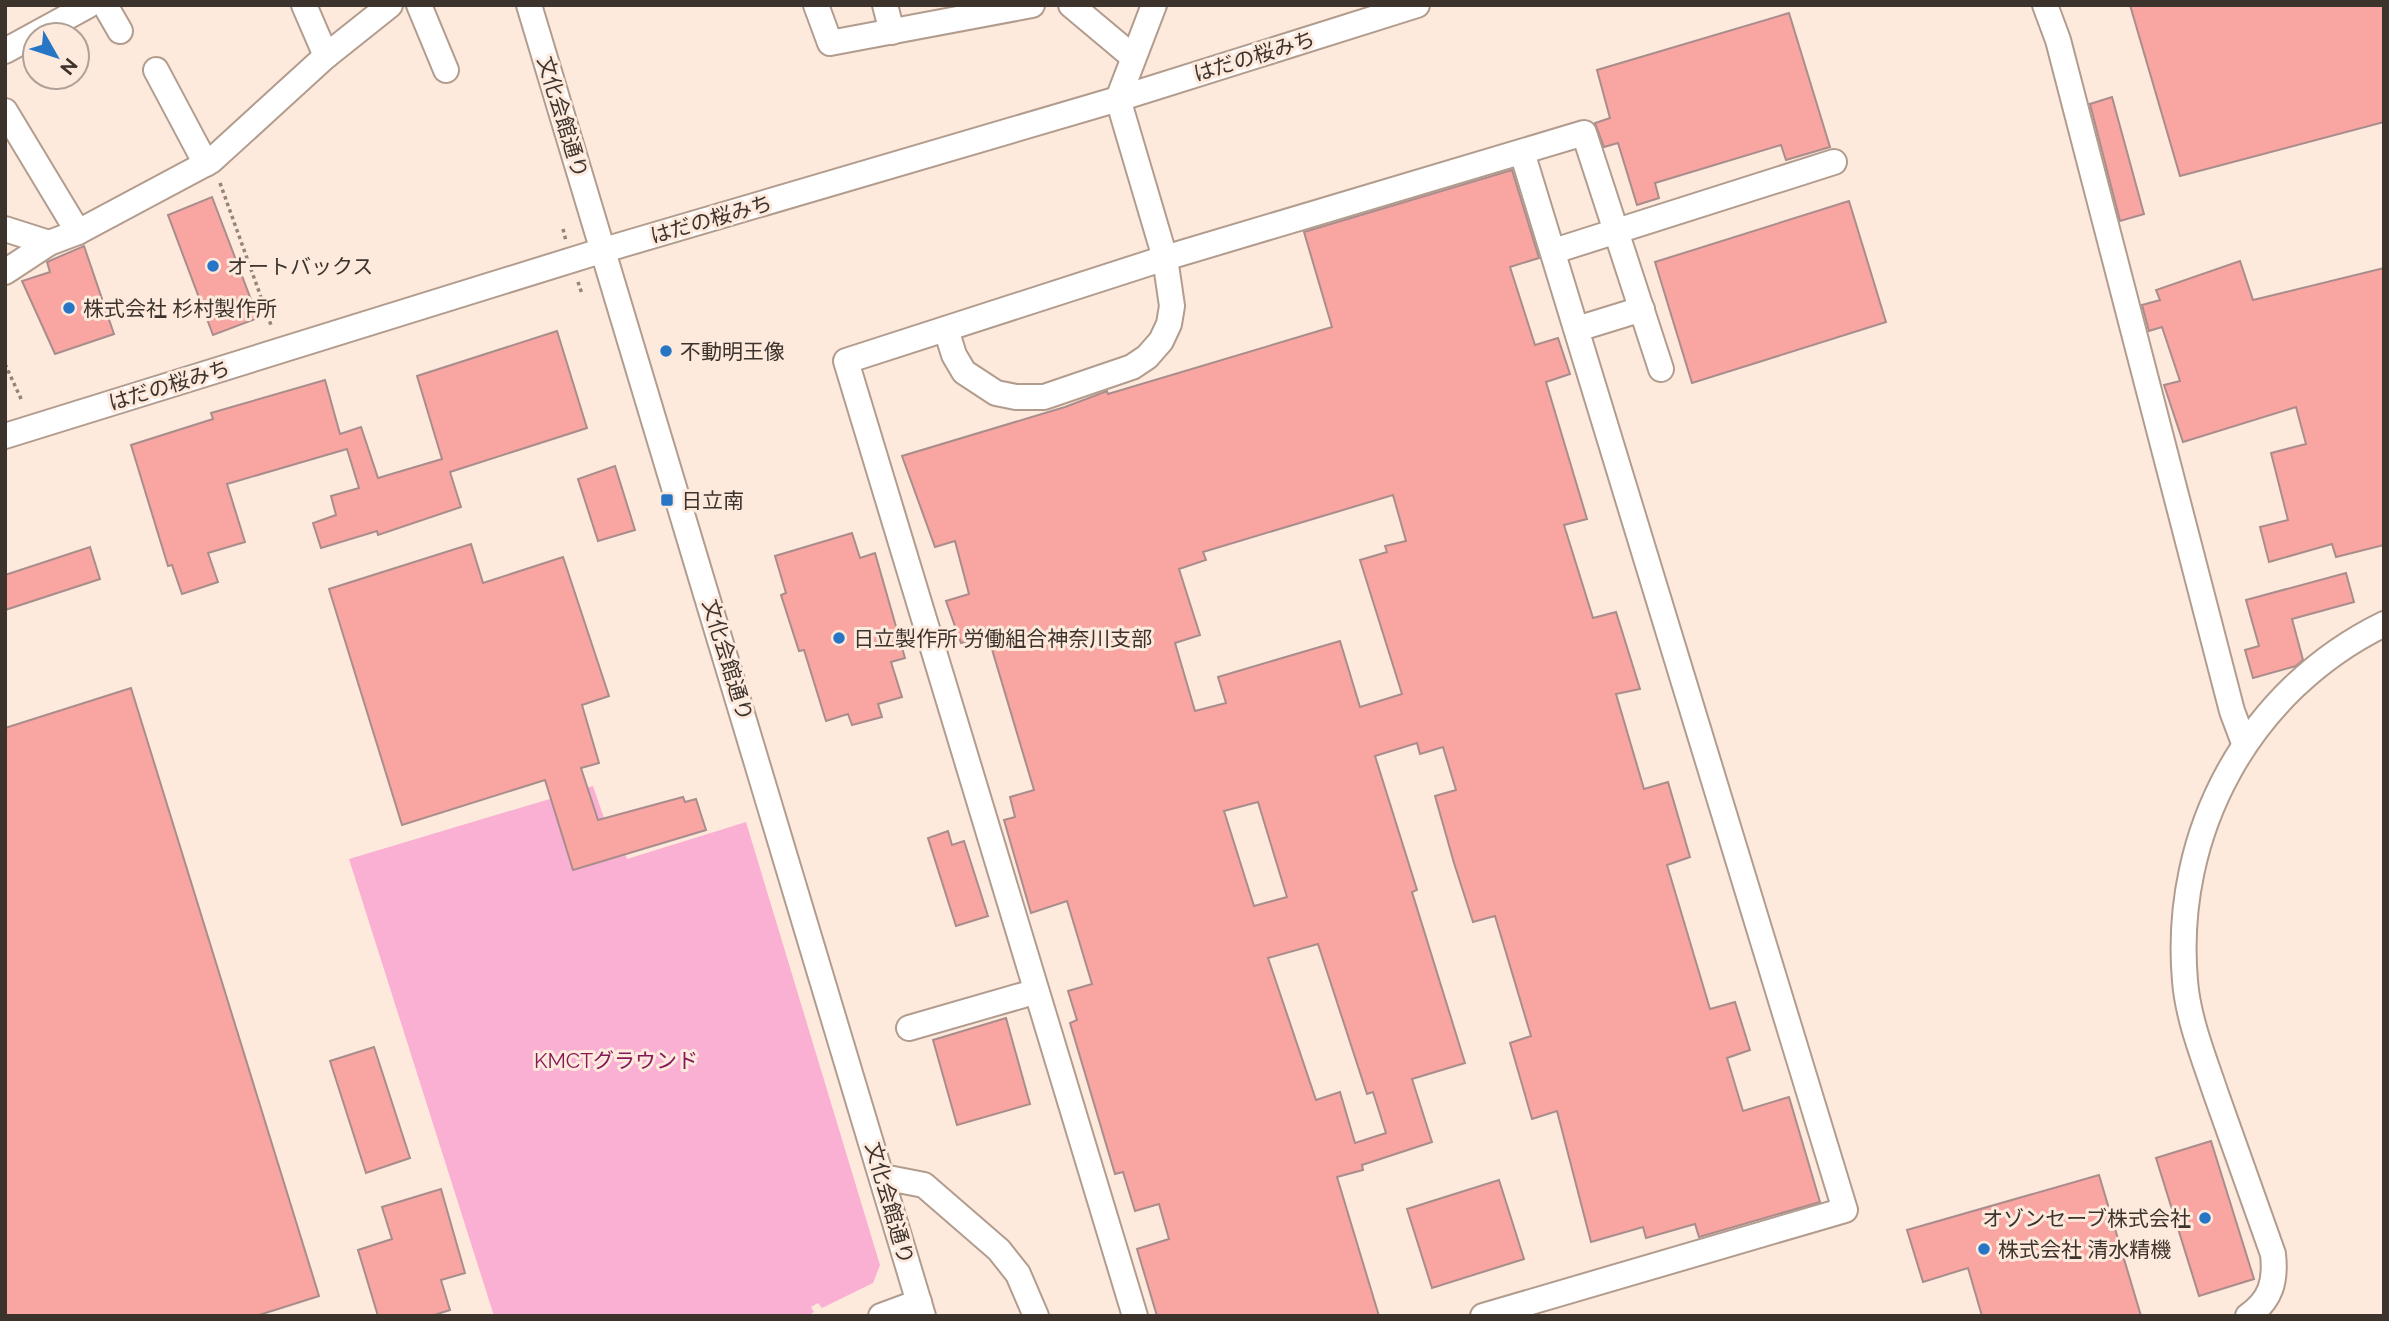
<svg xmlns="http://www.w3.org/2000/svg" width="2389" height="1321" font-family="Raleway,'Noto Sans JP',sans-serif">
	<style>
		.green { fill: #f9b0d2 }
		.building { fill: #f9a5a1; stroke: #a98d8c; stroke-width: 2; fill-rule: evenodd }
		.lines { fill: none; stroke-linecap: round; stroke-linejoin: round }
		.minor-casing { stroke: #b29c8e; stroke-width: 28 }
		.path { stroke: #93857c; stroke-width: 3.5; stroke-dasharray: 3.5 3.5; stroke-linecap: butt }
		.minor { stroke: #fff; stroke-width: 24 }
		.poi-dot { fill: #2676c5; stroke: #fdeadd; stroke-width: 2.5 }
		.labels { text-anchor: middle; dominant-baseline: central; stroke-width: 6; stroke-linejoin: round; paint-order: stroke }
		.street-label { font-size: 21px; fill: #3c332d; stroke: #fdeadd }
		.poi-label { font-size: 21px; fill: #3c332d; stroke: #fdeadd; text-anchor: start }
		.park-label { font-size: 21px; fill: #861859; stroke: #fdeadd }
	</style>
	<rect width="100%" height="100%" fill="#fdeadd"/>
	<path class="green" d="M593,786L613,844L621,841L627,859L746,822L880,1265L873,1283L822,1308L818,1303L811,1307L814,1312L807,1316H494L349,859Z"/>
	<g class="building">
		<path d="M2130,5H2384V122L2180,176Z"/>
		<path d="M1789,13L1830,147L1786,160L1781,145L1655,183L1659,198L1637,205L1618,143L1604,147L1595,123L1610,118L1597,70Z"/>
		<path d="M2112,97L2144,214L2120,221L2090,104Z"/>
		<path d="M1512,170L1539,258L1510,267L1535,345L1558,338L1570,374L1546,382L1587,519L1564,525L1593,618L1616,612L1640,689L1616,694L1644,789L1668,782L1690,857L1667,865L1710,1009L1735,1002L1750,1050L1727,1058L1743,1111L1789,1097L1820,1202L1699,1237L1695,1224L1646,1238L1643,1227L1591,1242L1557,1111L1532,1119L1510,1043L1531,1036L1495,916L1473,922L1454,863L1435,796L1456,790L1443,747L1420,754L1417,743L1375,756L1417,890L1412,892L1465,1063L1412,1079L1432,1142L1362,1165L1363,1170L1337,1177L1379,1316H1157L1137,1249L1169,1239L1159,1204L1135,1211L1123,1172L1115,1174L1070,1023L1077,1020L1068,991L1092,984L1067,901L1031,913L1004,820L1015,817L1010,797L1034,790L988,636L961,643L946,601L969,594L955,541L935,547L902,456L1065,407L1107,391L1108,394L1332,327L1304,232ZM1393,495L1406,541L1385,546L1387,552L1360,560L1402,694L1360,707L1340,641L1218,677L1226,703L1195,711L1175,643L1200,635L1179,569L1206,560L1203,552ZM1258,802L1287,897L1254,906L1224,811ZM1318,944L1367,1094L1373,1092L1386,1133L1355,1143L1340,1092L1316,1100L1268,958Z"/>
		<path d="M212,197L258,318L213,335L168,215Z"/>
		<path d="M1849,201L1886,322L1692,383L1655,262Z"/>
		<path d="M84,246L114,334L55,354L22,281L50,272L47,262Z"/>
		<path d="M2240,261L2253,300L2384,268V545L2336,557L2332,544L2269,562L2260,527L2288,520L2271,453L2306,444L2296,407L2183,442L2164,385L2180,381L2162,327L2149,331L2142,305L2160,300L2156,290Z"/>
		<path d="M557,331L587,428L450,472L461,507L378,535L377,531L321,548L313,523L336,515L331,496L359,488L347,449L227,484L245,542L208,553L218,582L182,594L172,565L168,566L131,445L213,419L211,413L325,380L340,434L361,427L378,478L442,459L417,376Z"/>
		<path d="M615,466L635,530L598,541L578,479Z"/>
		<path d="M852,533L860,558L875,553L905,658L891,662L902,697L878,704L882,717L852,725L848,714L826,721L804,650L799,651L781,595L786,593L775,556Z"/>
		<path d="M471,544L483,583L563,557L609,696L582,705L599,763L581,768L598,820L683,797L685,802L696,799L706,830L573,870L545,780L402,825L329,589Z"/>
		<path d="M90,547L100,579L5,610V575Z"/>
		<path d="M2346,573L2354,602L2292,619L2303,660L2296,666L2253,678L2245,650L2259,646L2246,600Z"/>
		<path d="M131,688L319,1296L256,1316H5V728Z"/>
		<path d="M948,831L952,845L964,841L988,916L956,926L928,838Z"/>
		<path d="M1006,1018L1030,1104L957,1125L933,1040Z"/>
		<path d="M374,1047L410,1158L366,1173L330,1061Z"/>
		<path d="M2211,1141L2254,1279L2199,1296L2156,1158Z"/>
		<path d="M2099,1175L2141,1316H1982L1968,1268L1923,1282L1907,1230Z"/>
		<path d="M1499,1180L1524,1259L1432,1288L1407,1209Z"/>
		<path d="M441,1189L465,1273L441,1280L450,1310L431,1316H378L358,1250L392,1239L382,1207Z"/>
	</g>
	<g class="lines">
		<g class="minor-casing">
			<g id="minor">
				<path d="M105,5L120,31"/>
				<path d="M304,5L326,56"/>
				<path d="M419,5L446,70"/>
				<path d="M529,5L923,1316"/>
				<path d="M816,5L830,43L1032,5"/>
				<path d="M885,5L892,32"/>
				<path d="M1071,5L1133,57"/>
				<path d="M2045,5L2058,40L2232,711L2244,743"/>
				<path d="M5,51L89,5"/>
				<path d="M156,70L206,164"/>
				<path d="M5,111L78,232"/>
				<path d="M5,229L49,243"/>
				<path d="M1554,251L1834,162"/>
				<path d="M5,272L49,243L78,232L211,161L326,56L390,5"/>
				<path d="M946,329L954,355L964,372L996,393L1016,397H1044L1132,367L1147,357L1161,341L1169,324L1172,306L1165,258L1118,99L1154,5"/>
				<path d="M1577,329L1642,309"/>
				<path d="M5,436L604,250L1118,99L1417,5"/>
				<path d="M909,1028L1034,992"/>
				<path d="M883,1177L924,1185L999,1250L1018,1274L1036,1316"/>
				<path d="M881,1316L919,1302"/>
				<path d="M1135,1316L846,361L1165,258L1584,133L1661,369"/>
				<path d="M1483,1316L1845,1210L1522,152"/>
				<path d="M2248,1316C2271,1300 2276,1281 2273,1254C2254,1201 2235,1147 2216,1094C2204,1058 2188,1019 2185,981C2172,832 2249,690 2384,624"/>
			</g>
		</g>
		<g class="path">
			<path d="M220,183L271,325"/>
			<path d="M563,229L566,241"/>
			<path d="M578,282L582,294"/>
			<path d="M5,364L22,401"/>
		</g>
		<use href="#minor" class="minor"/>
	</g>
	<g class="poi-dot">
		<circle cx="213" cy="266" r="7"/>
		<circle cx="69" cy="308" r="7"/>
		<circle cx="666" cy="351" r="7"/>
		<rect x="660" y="493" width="14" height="14" rx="3.5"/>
		<circle cx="839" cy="638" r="7"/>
		<circle cx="2205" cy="1218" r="7"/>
		<circle cx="1984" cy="1249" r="7"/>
	</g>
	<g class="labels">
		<g class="street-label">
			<text transform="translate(1254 56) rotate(-17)">はだの桜みち</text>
			<text transform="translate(563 117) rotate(73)">文化会館通り</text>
			<text transform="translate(711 219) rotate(-16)">はだの桜みち</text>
			<text transform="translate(169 385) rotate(-17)">はだの桜みち</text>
			<text transform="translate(728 660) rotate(73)">文化会館通り</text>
			<text transform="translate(890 1203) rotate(74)">文化会館通り</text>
		</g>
		<g class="poi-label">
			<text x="227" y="266">オートバックス</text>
			<text x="83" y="308">株式会社 杉村製作所</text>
			<text x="680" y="351">不動明王像</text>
			<text x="681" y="500">日立南</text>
			<text x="853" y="638">日立製作所 労働組合神奈川支部</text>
			<text x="2191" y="1218" text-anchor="end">オゾンセーブ株式会社</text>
			<text x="1998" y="1249">株式会社 清水精機</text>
		</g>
		<g class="park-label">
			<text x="616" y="1060">KMCTグラウンド</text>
		</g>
	</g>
	<rect width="2389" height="1321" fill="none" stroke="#3c332d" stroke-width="14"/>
	<g transform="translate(56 56) rotate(129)"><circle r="33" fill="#fdeadd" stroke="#b0a197" stroke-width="2"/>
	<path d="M0-5L12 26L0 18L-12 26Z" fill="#2676c5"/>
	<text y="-10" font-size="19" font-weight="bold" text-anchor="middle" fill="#3c332d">N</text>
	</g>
</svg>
